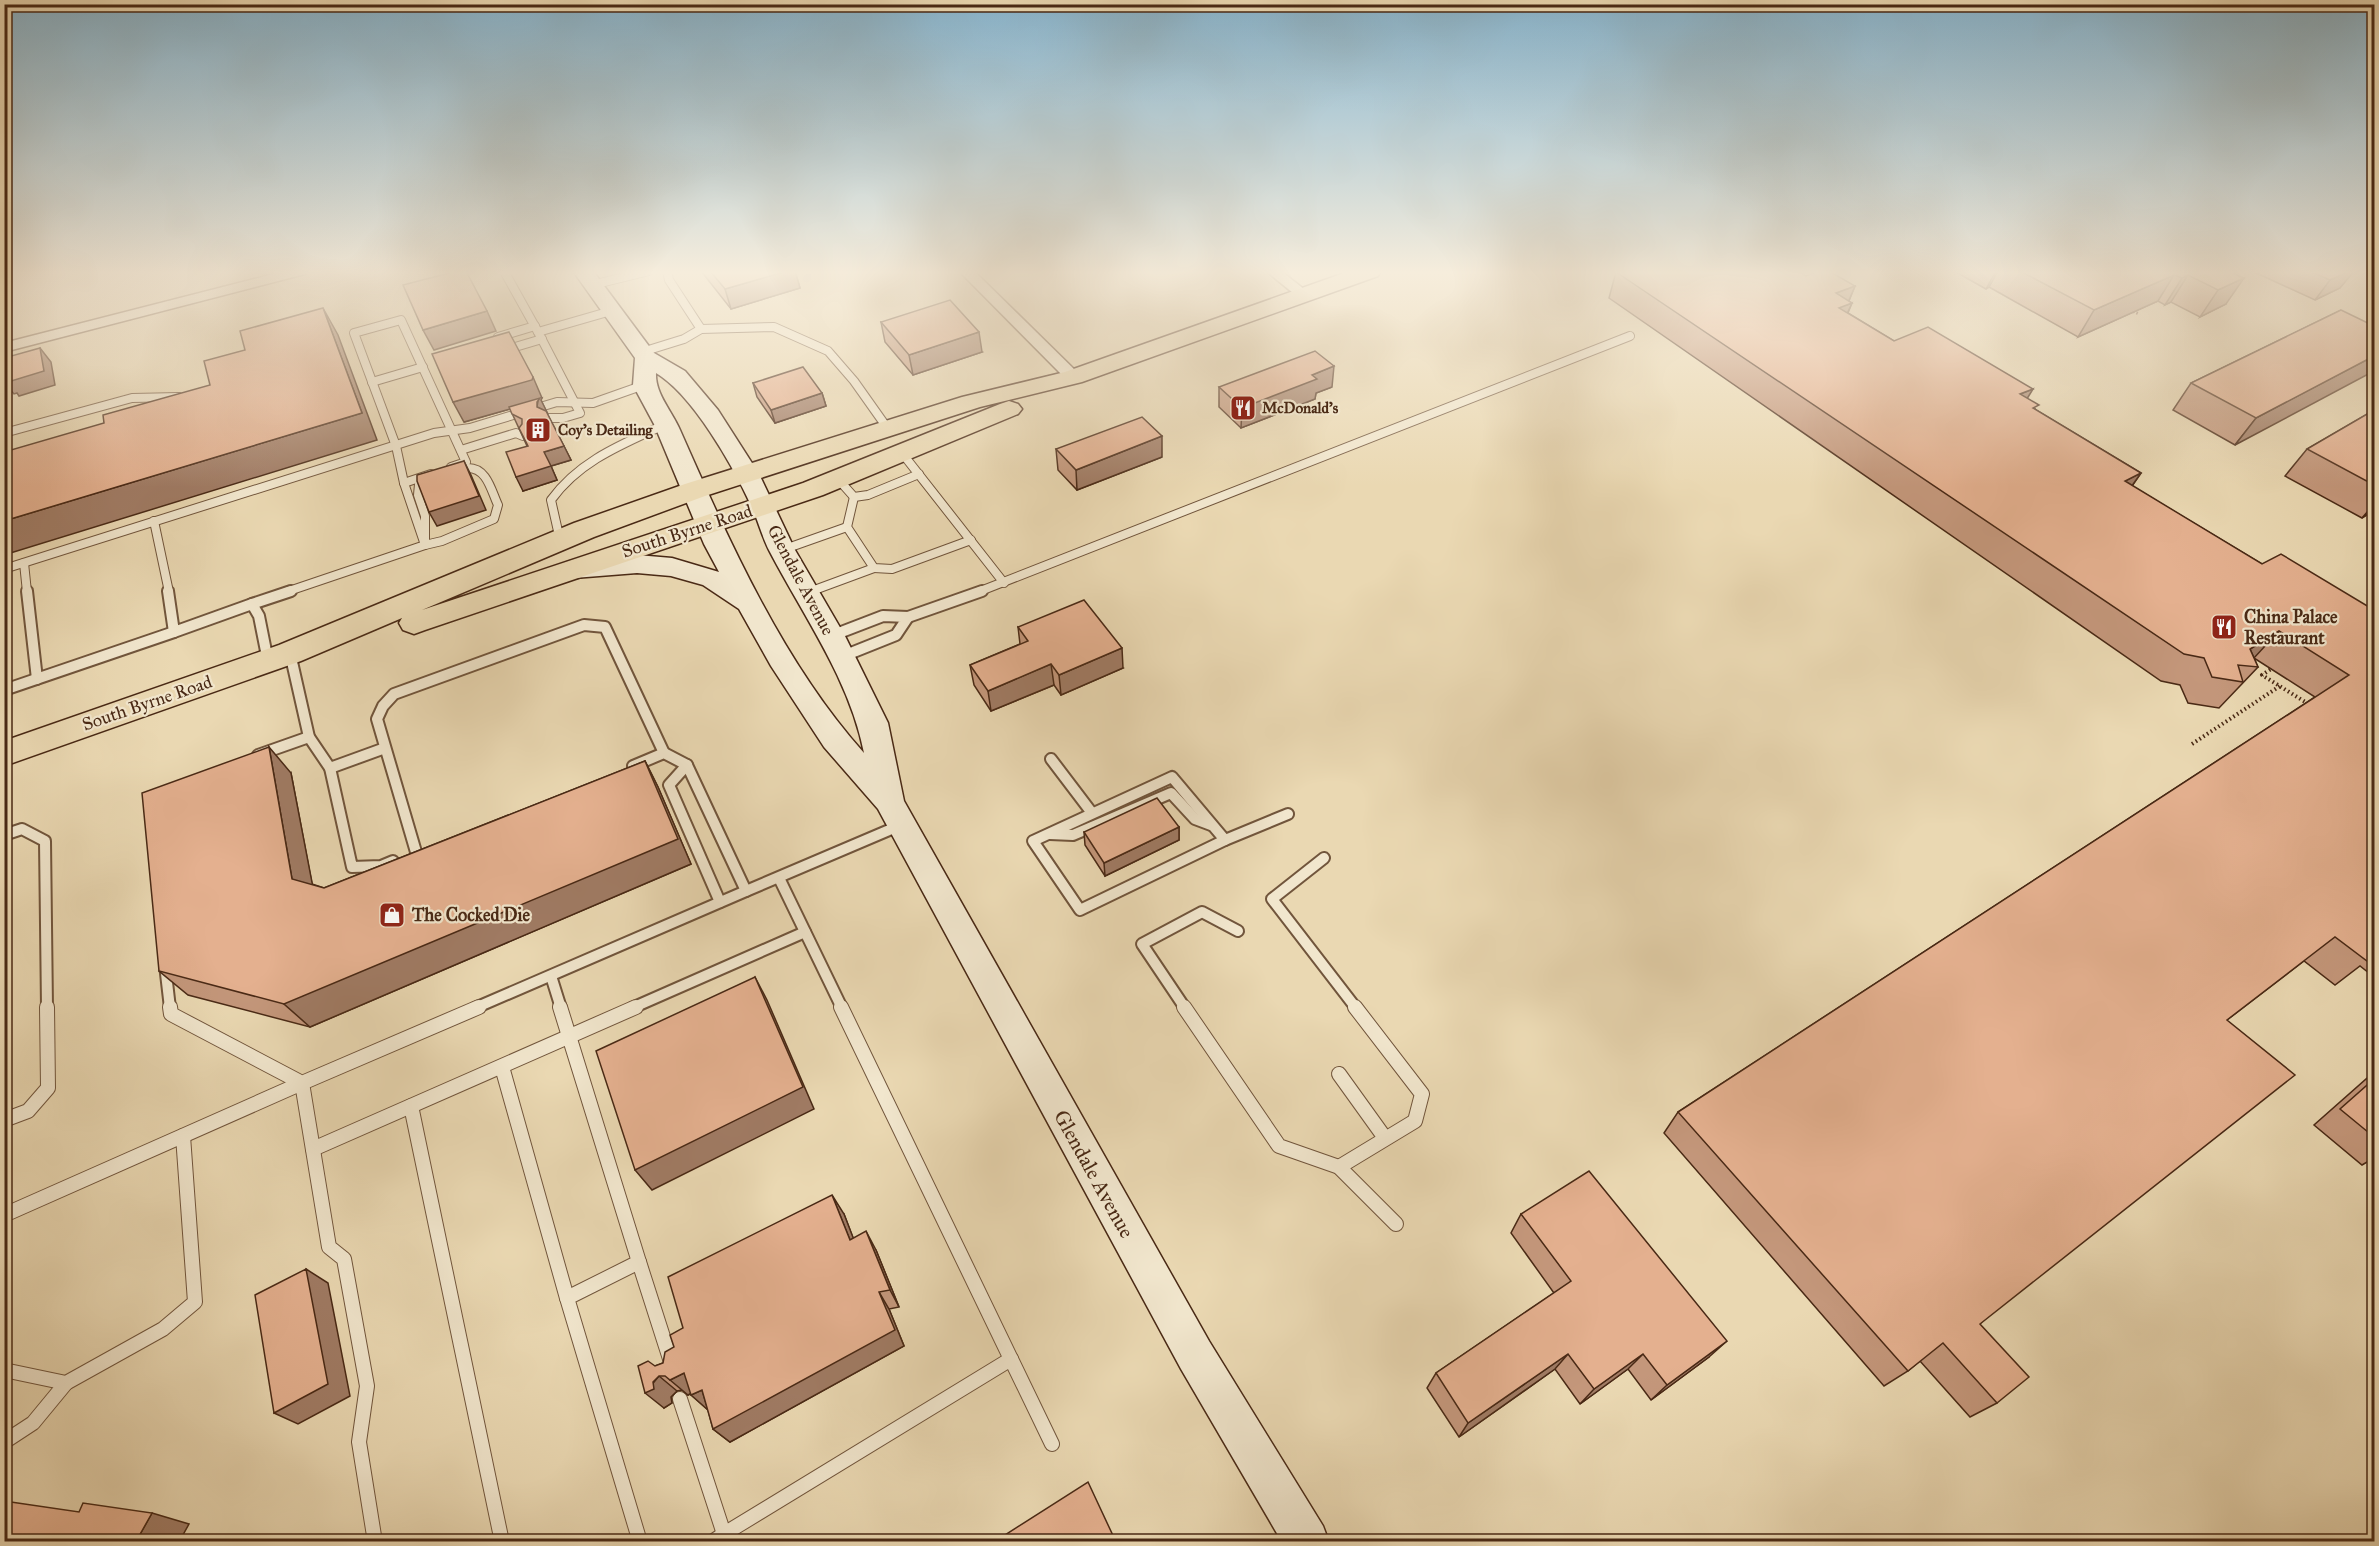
<svg xmlns="http://www.w3.org/2000/svg" width="2379" height="1546" font-family="'IM FELL Great Primer',serif">
	<style>
		.lines { fill: none; stroke-linecap: round; stroke-linejoin: round }
		.service-far2-casing { stroke: #71553c; stroke-width: 10 }
		.service-far1-casing { stroke: #71553c; stroke-width: 14 }
		.service-casing { stroke: #71553c; stroke-width: 16 }
		.minor-casing { stroke: #71553c; stroke-width: 3 }
		.secondary-casing { stroke: #492915; stroke-width: 3 }
		.primary-casing { stroke: #492915; stroke-width: 3 }
		.path-far1 { stroke: #492915; stroke-width: 3; stroke-dasharray: 1.5 2; stroke-linecap: butt }
		.path { stroke: #492915; stroke-width: 4; stroke-dasharray: 1.5 3; stroke-linecap: butt }
		.service-far2 { stroke: #f1e6cd; stroke-width: 8 }
		.service-far1 { stroke: #f1e6cd; stroke-width: 10 }
		.service { stroke: #f1e6cd; stroke-width: 14 }
		.minor { fill: #f1e6cd; fill-rule: evenodd }
		.secondary { fill: #f1e6cd; fill-rule: evenodd }
		.primary { fill: #ead8b2; fill-rule: evenodd }
		.wall { fill: #c4977b; stroke: #492915; stroke-width: 1.5 }
		.shaded-wall { fill: #a07b64; stroke: #492915; stroke-width: 1.5 }
		.building { fill: #e4b08f; stroke: #492915; stroke-width: 1.5 }
		.labels { text-anchor: middle; dominant-baseline: central; stroke-width: 4.5; stroke-linejoin: round; paint-order: stroke }
		.far-poi-label { font-size: 15px; font-weight: bold; fill: #492915; stroke: #f1e6cd; text-anchor: start }
		.street-label { font-size: 18px; fill: #492915; stroke: #f1e6cd }
		.poi-label { font-size: 18px; font-weight: bold; fill: #492915; stroke: #f1e6cd; text-anchor: start }
		.near-street-label { font-size: 21px; fill: #492915; stroke: #f1e6cd }
	</style>
	<rect width="100%" height="100%" fill="#ead8b2"/>
	<filter id="stains"><feTurbulence type="fractalNoise" baseFrequency=".00333" numOctaves="4"/><feColorMatrix values="0 0 0 0 .2 0 0 0 0 .09 0 0 0 0 .02 0 0 0 .5 -.17"/></filter>
	<radialGradient id="worn" r=".72"><stop offset=".6" stop-color="#630" stop-opacity="0"/><stop offset="1" stop-color="#630" stop-opacity=".3"/></radialGradient>
	<g class="lines">
		<g class="service-far2-casing">
			<g id="service-far2">
				<path d="M504,271L538,332L611,311"/>
				<path d="M667,271L669,280L701,329L774,327L828,351L854,381L888,429"/>
				<path d="M592,285L649,271"/>
				<path d="M538,332L580,413L563,418H549"/>
				<path d="M498,337L535,326"/>
				<path d="M505,350L542,339"/>
				<path d="M642,352L684,339L701,329"/>
				<path d="M372,382L423,367"/>
				<path d="M4,433L132,398L179,397"/>
				<path d="M461,450L516,433L523,436"/>
				<path d="M902,453L1004,583"/>
				<path d="M468,468C487,468 491,490 498,505L494,519L442,541L425,545V516L418,495L419,484Z"/>
				<path d="M838,479L854,497L868,495L919,474"/>
				<path d="M404,483L431,474"/>
				<path d="M854,497L847,527L874,568L892,569L971,540"/>
				<path d="M154,521L169,592"/>
				<path d="M560,540L551,500C580,460 623,444 666,424"/>
				<path d="M782,550L847,527"/>
				<path d="M24,563L27,592"/>
				<path d="M4,569L434,433L470,428L557,402L593,403L644,385"/>
				<path d="M286,592L425,545L404,483L396,446L354,333L401,320L466,462L451,467"/>
				<path d="M809,592L874,568"/>
				<path d="M978,592L1630,336"/>
			</g>
		</g>
		<g class="service-far1-casing">
			<g id="service-far1">
				<path d="M27,591L37,679"/>
				<path d="M168,591L174,632L252,604L259,616L268,661"/>
				<path d="M807,593L813,591"/>
				<path d="M252,604L291,591"/>
				<path d="M908,617L982,591"/>
				<path d="M831,636L883,616L908,617L896,635L841,657"/>
				<path d="M290,653L309,737L330,768L352,867L381,866L393,861"/>
				<path d="M4,690L174,632"/>
				<path d="M258,755L309,737"/>
				<path d="M1051,759L1092,813"/>
				<path d="M687,765L669,785L720,902"/>
				<path d="M633,766L664,753L687,765L746,891L901,825"/>
				<path d="M330,768L385,748"/>
				<path d="M1172,777L1225,840L1080,910L1033,841Z"/>
				<path d="M1050,834L1073,835L1171,793L1195,819L1211,825"/>
				<path d="M4,835L22,829L45,841L47,1008"/>
				<path d="M1225,840L1288,814"/>
				<path d="M416,852L377,719L383,706L394,694L584,625L605,627L664,753"/>
				<path d="M1324,858L1272,899L1356,1008"/>
				<path d="M779,878L842,1008"/>
				<path d="M165,965L170,1008"/>
				<path d="M551,976L561,1008"/>
				<path d="M475,1008L746,891"/>
				<path d="M632,1008L805,932"/>
				<path d="M1185,1008L1142,944L1202,912L1238,931"/>
			</g>
		</g>
		<g class="service-casing">
			<g id="service">
				<path d="M170,1007L171,1014L302,1083L479,1007"/>
				<path d="M560,1007L639,1262L567,1298L640,1542"/>
				<path d="M841,1007L1052,1444"/>
				<path d="M1184,1007L1279,1146L1339,1167L1396,1224"/>
				<path d="M502,1067L567,1298"/>
				<path d="M1339,1074L1385,1138"/>
				<path d="M411,1106L502,1542"/>
				<path d="M4,1120L28,1111L48,1088L47,1007"/>
				<path d="M313,1149L636,1007"/>
				<path d="M1339,1167L1415,1121L1422,1094L1355,1007"/>
				<path d="M4,1215L302,1083L329,1247L344,1259L367,1386L359,1442L375,1542"/>
				<path d="M639,1262L672,1365"/>
				<path d="M4,1370L66,1383L163,1329L195,1302L183,1136"/>
				<path d="M680,1399L724,1534L1011,1359"/>
				<path d="M4,1442L33,1423L66,1383"/>
				<path d="M712,1542L724,1534L726,1542"/>
			</g>
		</g>
		<g class="minor-casing">
			<g id="minor">
				<path d="M285,271H307L305,274L4,352V343Z"/>
				<path d="M959,271H974L1079,374L1081,377L1079,380H1067Z"/>
				<path d="M1266,271H1281L1310,294L1303,298L1298,297Z"/>
			</g>
		</g>
		<g class="secondary-casing">
			<path id="secondary" d="M573,271H593L654,353L685,371L718,410L759,474L795,550L845,636L888,723L904,801L913,817L1209,1341L1323,1526L1329,1542H1282L1181,1369L878,809L824,747L771,666L739,609L703,585L671,576L637,573L574,578L565,575L561,569L565,563L574,560L637,555L672,558L719,572L704,544L654,424L633,385L635,358ZM656,373C693,395 733,466 751,505C758,520 762,537 770,552C804,617 850,680 864,753C783,663 729,541 680,430C672,411 655,394 656,373Z"/>
		</g>
		<g class="primary-casing">
			<path id="primary" d="M1350,271H1381L1378,276L1082,382L980,407L705,496L594,537L422,610L803,483L1000,404L1009,401L1018,404L1022,409L1018,414L823,495L425,630L414,634L403,630L399,623L402,618L301,661L4,766V741L279,645L574,523L685,484L962,397L1065,372Z"/>
		</g>
		<path class="path-far1" d="M2130,310L2139,314"/>
		<g class="path">
			<path d="M2274,667L2262,675L2310,705"/>
			<path d="M2192,744L2280,686"/>
		</g>
		<use href="#service-far2" class="service-far2"/>
		<use href="#service-far1" class="service-far1"/>
		<use href="#service" class="service"/>
		<use href="#minor" class="minor"/>
		<use href="#secondary" class="secondary"/>
		<use href="#primary" class="primary"/>
	</g>
	<g class="wall">
		<path d="M701,271H795L800,288L731,309Z"/>
		<path d="M1954,271H2228L2226,304L2200,317L2171,302L2165,305L2158,301L2078,337L1989,287L1986,289Z"/>
		<path d="M2252,271H2354L2340,288L2315,300Z"/>
		<path d="M1616,272L1806,276L1855,286L1849,301L1852,303L1848,313L1894,341L2027,398L2036,410L2141,473L2132,486L2262,564L2374,610V977L2360,966L2335,985L2304,961L2227,1020L1980,1324L1997,1403L1970,1417L1920,1361L1908,1371L1884,1386L1664,1133L1678,1112L2315,697L2254,658L2258,667L2219,708L2188,703L2180,685L2161,681L1609,298Z"/>
		<path d="M2341,310L2235,445L2173,410L2191,383Z"/>
		<path d="M881,322L982,352L913,375L885,342Z"/>
		<path d="M753,383L822,393L826,406L775,423L757,397Z"/>
		<path d="M1219,387H1332L1316,393L1315,399L1241,428L1219,407Z"/>
		<path d="M542,398L541,400L546,411L571,460L551,466L557,480L523,491L527,446L510,409L464,422Z"/>
		<path d="M2374,410V510L2362,518L2285,476L2307,449Z"/>
		<path d="M1056,449L1162,457L1077,490L1058,470Z"/>
		<path d="M1018,627L1123,668L1061,695L1054,685L991,711L974,685L970,665L1020,644Z"/>
		<path d="M645,761L658,787L691,864L310,1027L188,995L159,971L291,773L312,884L324,888Z"/>
		<path d="M1179,827V840L1105,876L1085,845L1084,832Z"/>
		<path d="M2374,1072V1158L2362,1165L2314,1125Z"/>
		<path d="M844,1214L853,1238L876,1250L899,1307L889,1309L904,1346L730,1442L713,1429L708,1410L690,1394L688,1395L682,1390L677,1391L671,1397L672,1403L664,1408L655,1366L663,1363L674,1347L683,1328Z"/>
		<path d="M1521,1214L1709,1357L1651,1400L1628,1369L1580,1404L1555,1369L1459,1437L1427,1388L1436,1373L1554,1293L1511,1233Z"/>
	</g>
	<g class="shaded-wall">
		<path d="M787,271H795L800,288L731,309L725,289Z"/>
		<path d="M1996,271H1998L1989,287L1986,289Z"/>
		<path d="M2350,271H2354L2340,288L2315,300L2330,280Z"/>
		<path d="M2174,275L2158,301L2078,337L2094,310Z"/>
		<path d="M2188,275L2171,302L2165,305L2182,278Z"/>
		<path d="M2244,278L2226,304L2200,317L2218,290Z"/>
		<path d="M1855,286L1847,305L1852,303L1840,329L1836,293Z"/>
		<path d="M323,308L338,335L377,440L4,555V521L362,413Z"/>
		<path d="M487,311L496,331L434,350L423,330Z"/>
		<path d="M979,332L982,352L913,375L909,355Z"/>
		<path d="M40,348L51,362L55,385L19,396L17,393L14,394L4,382V379Z"/>
		<path d="M2374,356V371L2235,445L2256,418Z"/>
		<path d="M1334,366L1332,387L1316,393L1315,399L1241,428L1242,408L1312,375Z"/>
		<path d="M533,377L542,398L541,400L547,412L537,407L538,401L464,422L453,402Z"/>
		<path d="M2033,389L2017,415L2020,394Z"/>
		<path d="M822,393L826,406L775,423L771,410Z"/>
		<path d="M1162,436V457L1077,490L1076,470Z"/>
		<path d="M564,446L571,460L551,466L557,480L523,491L516,477L544,452Z"/>
		<path d="M464,461L471,475L486,510L437,526L429,512Z"/>
		<path d="M2141,473L2122,500L2125,481Z"/>
		<path d="M2374,504V510L2362,518Z"/>
		<path d="M2279,631L2254,658L2250,649Z"/>
		<path d="M1122,648L1123,668L1061,695L1059,675Z"/>
		<path d="M1051,664L1054,685L991,711L988,691Z"/>
		<path d="M269,747L291,773L316,903L292,879Z"/>
		<path d="M645,761L658,787L691,864L310,1027L284,1004Z"/>
		<path d="M1179,827V840L1105,876L1104,863Z"/>
		<path d="M755,977L767,1000L814,1109L652,1190L635,1170Z"/>
		<path d="M832,1195L844,1214L861,1258L850,1240Z"/>
		<path d="M866,1231L876,1250L899,1307L890,1290Z"/>
		<path d="M306,1269L328,1283L350,1396L298,1424L274,1413Z"/>
		<path d="M879,1292L889,1309L904,1346L730,1442L713,1429Z"/>
		<path d="M1727,1341L1709,1357L1651,1400L1667,1385Z"/>
		<path d="M1568,1354L1555,1369L1459,1437L1468,1423Z"/>
		<path d="M1643,1354L1628,1369L1580,1404L1594,1389Z"/>
		<path d="M684,1373L701,1388L688,1395L670,1380Z"/>
		<path d="M659,1376L677,1391L671,1397L672,1403L664,1408L645,1393Z"/>
		<path d="M702,1390L708,1410L691,1395Z"/>
		<path d="M152,1513L189,1524L179,1542H152L138,1538Z"/>
	</g>
	<g class="building">
		<path d="M457,271H466L487,311L423,330L403,285Z"/>
		<path d="M710,271H787L725,289Z"/>
		<path d="M1621,271H1798L1806,276L1819,271H1829L1855,286L1836,293L1852,303L1839,308L1894,341L1928,327L2033,389L2020,394L2039,405L2033,408L2141,473L2125,481L2262,564L2281,554L2374,610V955L2367,961L2335,937L2227,1020L2295,1075L1980,1324L2029,1377L1997,1403L1943,1343L1908,1371L1678,1112L2349,675L2279,631L2250,649L2258,667L2238,665L2243,682L2212,677L2204,658L2184,654L1616,272Z"/>
		<path d="M2020,271H2228L2244,278L2218,290L2188,275L2182,278L2174,275L2094,310Z"/>
		<path d="M2309,271H2350L2330,280Z"/>
		<path d="M950,300L979,332L909,355L881,322Z"/>
		<path d="M323,308L362,413L4,521V452L104,423L103,415L210,385L204,361L245,350L240,331Z"/>
		<path d="M2341,310L2374,326V356L2256,418L2191,383Z"/>
		<path d="M509,332L533,377L532,380L453,402L432,354Z"/>
		<path d="M40,348L44,371L8,382V378L4,379V358Z"/>
		<path d="M1315,351L1334,366L1312,375L1317,379L1242,408L1219,387Z"/>
		<path d="M803,367L822,393L771,410L753,383Z"/>
		<path d="M540,398L537,402V407L546,411L564,446L544,452L551,466L516,477L506,452L528,446L519,428L522,424V419L512,414L509,407Z"/>
		<path d="M2374,410V485L2307,449Z"/>
		<path d="M1142,417L1162,436L1076,470L1056,449Z"/>
		<path d="M464,461L479,496L429,512L417,481V475Z"/>
		<path d="M1084,600L1122,648L1059,675L1051,664L988,691L970,665L1028,641L1018,627Z"/>
		<path d="M269,747L292,879L324,888L645,761L678,839L284,1004L159,971L142,793Z"/>
		<path d="M1157,798L1179,827L1104,863L1084,832Z"/>
		<path d="M755,977L803,1087L635,1170L596,1051Z"/>
		<path d="M2374,1079V1137L2340,1109Z"/>
		<path d="M1589,1171L1727,1341L1667,1385L1643,1354L1594,1389L1568,1354L1468,1423L1436,1373L1571,1281L1521,1214Z"/>
		<path d="M832,1195L850,1240L866,1231L890,1290L879,1292L895,1330L713,1429L702,1390L691,1395L684,1373L670,1380L665,1376H659L653,1382L654,1389L645,1393L638,1366L648,1361L655,1366L663,1363L665,1352L674,1347L670,1335L683,1328L668,1277Z"/>
		<path d="M306,1269L328,1384L274,1413L255,1295Z"/>
		<path d="M1088,1482L1116,1542H994Z"/>
		<path d="M4,1501L79,1512L83,1503L152,1513L138,1538L159,1541L4,1542Z"/>
	</g>
	<linearGradient id="sky" x2="0" y2="1"><stop stop-color="#88b6d0"/><stop offset="0.56" stop-color="#f6eddc"/><stop offset="1" stop-color="#f6eddc" stop-opacity="0"/></linearGradient>
	<rect width="2379" height="487" fill="url(#sky)"/>
	<defs>
		<g id="restaurant-square" transform="scale(1.35)"><rect x="-9" y="-9" width="18" height="18" rx="4" fill="#8f2418" stroke="#f1e6cd"/><path d="M-5-6h1v4h1v-4h1v4h1v-4h1v5L-1.5 .5V6h-2V.5L-5-1ZM5-6V6H3V1.5H1.5Q1.5-4 5-6Z" fill="#fff"/></g>
		<g id="building-square" transform="scale(1.35)"><rect x="-9" y="-9" width="18" height="18" rx="4" fill="#8f2418" stroke="#f1e6cd"/><path d="M-4-6H4V6H1V3H-1V6H-4ZM-2.5-4.3h1.7v1.8h-1.7ZM.8-4.3h1.7v1.8H.8ZM-2.5-1h1.7V.8h-1.7ZM.8-1h1.7V.8H.8Z" fill="#fff"/></g>
		<g id="shop-square" transform="scale(1.35)"><rect x="-9" y="-9" width="18" height="18" rx="4" fill="#8f2418" stroke="#f1e6cd"/><path d="M-5-2.5h2.3a2.7 3.5 0 0 1 5.4 0H5L5.5 6h-11ZM-1.5-2.5h3a1.5 2.3 0 0 0-3 0Z" fill="#fff"/></g>
	</defs>
	<g fill-rule="evenodd">
		<use href="#restaurant-square" x="1243" y="408"/>
		<use href="#building-square" x="538" y="430"/>
		<use href="#restaurant-square" x="2224" y="627"/>
		<use href="#shop-square" x="392" y="915"/>
	</g>
	<g class="labels">
		<g class="far-poi-label">
			<text x="1262" y="408">McDonald's</text>
			<text x="558" y="430">Coy's Detailing</text>
		</g>
		<g class="street-label">
			<text transform="translate(687 531) rotate(-18)">South Byrne Road</text>
			<text transform="translate(801 580) rotate(62)">Glendale Avenue</text>
			<text transform="translate(147 703) rotate(-19)">South Byrne Road</text>
		</g>
		<g class="poi-label">
			<text x="2244" y="617">China Palace<tspan x="2244" dy="21">Restaurant</tspan></text>
			<text x="412" y="915">The Cocked Die</text>
		</g>
		<g class="near-street-label">
			<text transform="translate(1094 1174) rotate(61)">Glendale Avenue</text>
		</g>
	</g>
	<rect width="2379" height="1546" fill="none" stroke="#ead8b2" stroke-width="24"/>
	<rect x="6" y="6" width="2367" height="1534" fill="none" stroke="#492915" stroke-width="3"/>
	<rect x="12" y="12" width="2355" height="1522" fill="none" stroke="#492915" stroke-width="1.5"/>
	<rect width="100%" height="100%" filter="url(#stains)"/>
	<rect width="100%" height="100%" fill="url(#worn)"/>
</svg>
